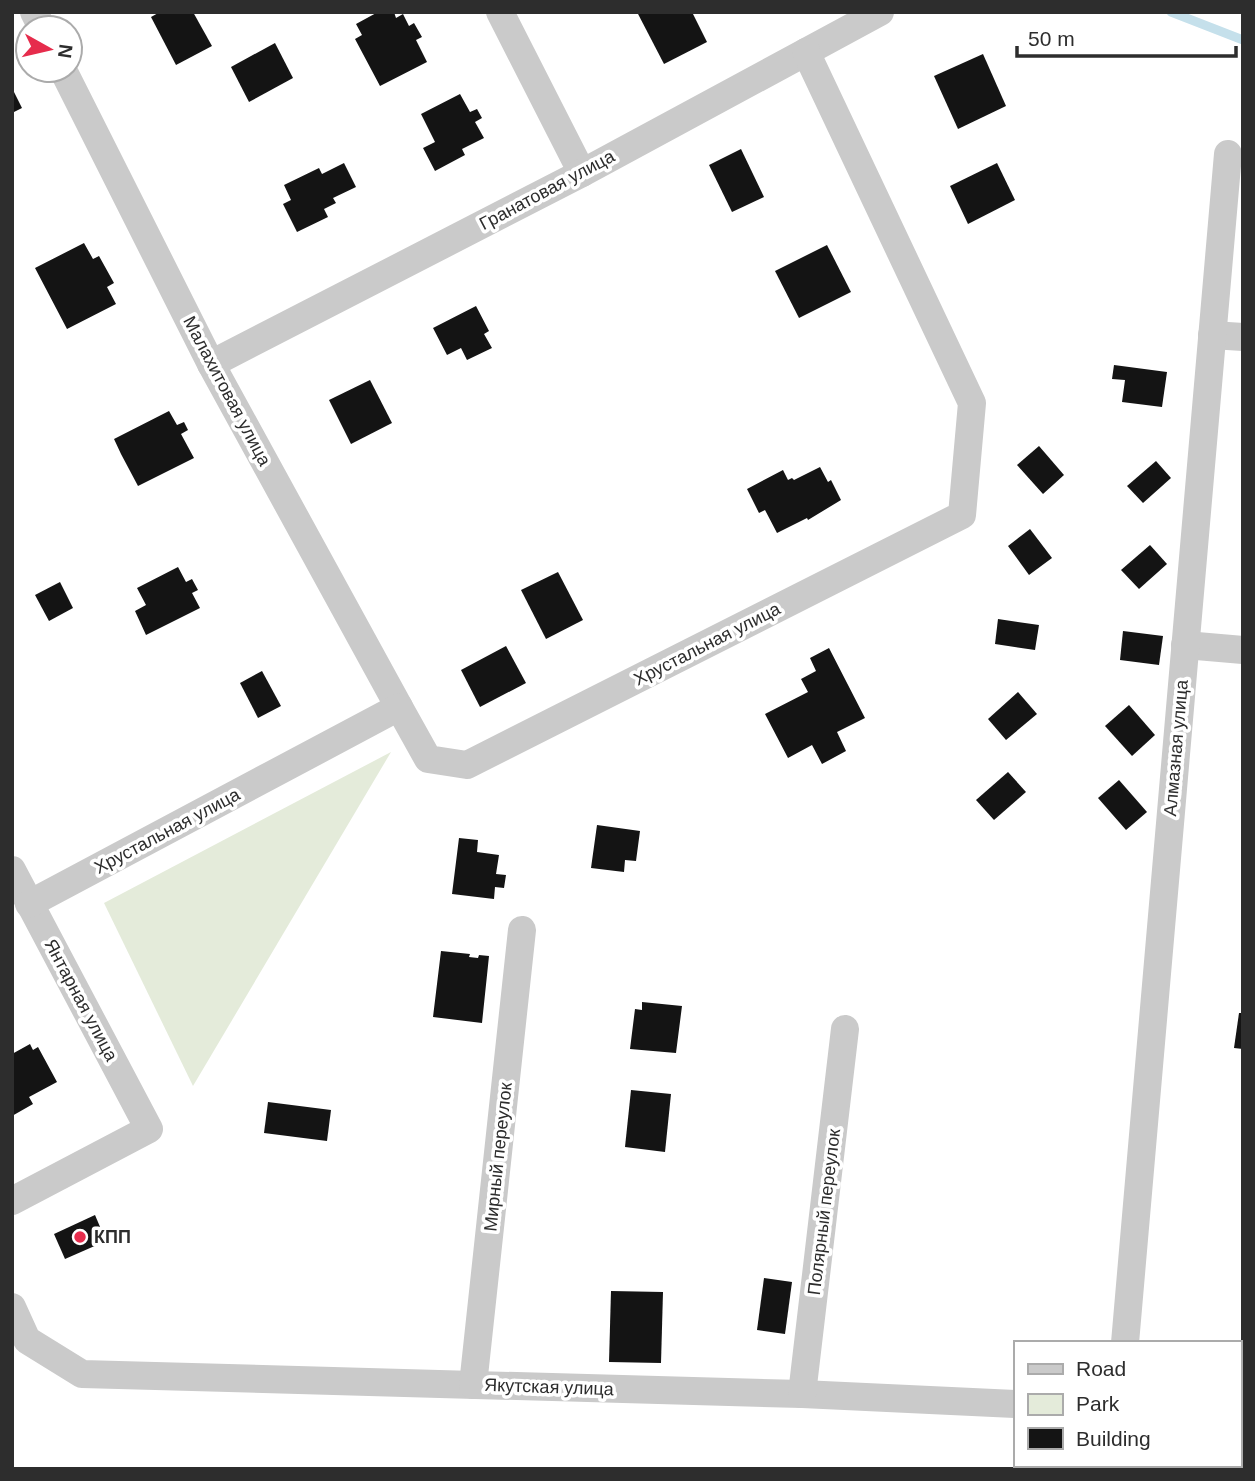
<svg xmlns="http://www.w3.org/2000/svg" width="1255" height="1481" font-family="Helvetica,sans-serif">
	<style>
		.green { fill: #e4ebda }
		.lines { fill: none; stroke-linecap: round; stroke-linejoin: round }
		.stream { stroke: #c5e0eb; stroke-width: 9 }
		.building { fill: #141414 }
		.minor { stroke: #cacaca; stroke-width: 28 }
		.poi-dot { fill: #e62c4c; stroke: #fff; stroke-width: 2.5 }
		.labels { text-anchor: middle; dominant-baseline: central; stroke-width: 7; stroke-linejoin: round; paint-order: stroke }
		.street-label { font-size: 18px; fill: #2d2d2d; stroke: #fff }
		.poi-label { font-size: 18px; font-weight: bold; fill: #2d2d2d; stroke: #fff; text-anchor: start }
	</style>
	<rect width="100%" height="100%" fill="#fff"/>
	<path class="green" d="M391,752L193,1086L104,903Z"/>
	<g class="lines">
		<path class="stream" d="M1171,12L1243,40"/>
	</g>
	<g class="building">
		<path d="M160,12H193L212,46L176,65L151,17Z"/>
		<path d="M378,12H394L396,18L403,14L409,26L414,23L422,37L416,40L427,62L380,86L355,39L362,35L356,24Z"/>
		<path d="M637,12H692L707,42L664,64Z"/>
		<path d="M275,43L293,78L249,102L231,67Z"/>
		<path d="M983,54L1006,106L958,129L934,76Z"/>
		<path d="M12,88L22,108L12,113Z"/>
		<path d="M460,94L470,112L477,109L482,118L475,122L484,138L462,149L465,155L435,171L423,148L435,142L421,114Z"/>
		<path d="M741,149L764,197L732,212L709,165Z"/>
		<path d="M344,163L356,187L333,198L336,203L324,209L328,217L297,232L283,204L291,200L284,185L319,168L322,174Z"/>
		<path d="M997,163L1015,200L968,224L950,186Z"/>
		<path d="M84,243L93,259L99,256L114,283L107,287L116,304L67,329L35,268Z"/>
		<path d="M827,245L851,292L799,318L775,271Z"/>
		<path d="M476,306L489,331L484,334L492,348L467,360L461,348L447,355L433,328Z"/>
		<path d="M1114,365L1167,372L1162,407L1122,402L1125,380L1112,379Z"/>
		<path d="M370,380L392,423L351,444L329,400Z"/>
		<path d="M169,411L177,425L184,422L188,430L181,434L194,458L138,486L121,454L114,439Z"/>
		<path d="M1039,446L1064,475L1043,494L1017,465Z"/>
		<path d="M1156,461L1171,478L1143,503L1127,486Z"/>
		<path d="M820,467L828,482L831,480L841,500L808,520L807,518L777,533L765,510L759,513L747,489L783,470L788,480L792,478L794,480Z"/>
		<path d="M1030,529L1052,558L1029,575L1008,546Z"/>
		<path d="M1150,545L1167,564L1139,589L1121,570Z"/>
		<path d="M178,567L186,582L192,579L198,590L192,593L200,608L146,635L135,611L146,605L137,588Z"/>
		<path d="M558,572L583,620L546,639L521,590Z"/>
		<path d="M60,582L73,608L49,621L35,595Z"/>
		<path d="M998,619L1039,625L1035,650L995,644Z"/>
		<path d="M1123,631L1163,636L1159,665L1120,660Z"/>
		<path d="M506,646L526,683L480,707L461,670Z"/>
		<path d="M829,648L865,718L837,732L846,751L822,764L812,745L788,758L765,714L808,692L801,679L816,671L810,658Z"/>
		<path d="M262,671L281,706L258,718L240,683Z"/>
		<path d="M1018,692L1037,714L1006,740L988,719Z"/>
		<path d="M1129,705L1155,735L1132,756L1105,726Z"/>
		<path d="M1008,772L1026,792L994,820L976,800Z"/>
		<path d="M1119,780L1147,812L1126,830L1098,798Z"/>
		<path d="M597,825L640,831L636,861L625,860L624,872L591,868Z"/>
		<path d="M459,838L478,840L477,852L499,855L496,874L506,875L504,888L495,887L494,899L452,894Z"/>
		<path d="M441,951L470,954L469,957L478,958L479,955L489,956L482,1023L433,1017Z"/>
		<path d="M642,1002L682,1006L676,1053L630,1049L635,1009L642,1010Z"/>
		<path d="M1239,1013H1243V1049L1234,1048Z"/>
		<path d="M30,1044L33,1050L38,1047L57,1082L29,1097L33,1104L12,1116V1054Z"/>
		<path d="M631,1090L671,1094L665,1152L625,1147Z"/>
		<path d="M268,1102L331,1110L327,1141L264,1133Z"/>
		<path d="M95,1215L106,1241L65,1259L54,1234Z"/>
		<path d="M764,1278L792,1282L785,1334L757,1330Z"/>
		<path d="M611,1291L663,1292L661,1363L609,1362Z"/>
		<path d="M1199,1465L1225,1467V1469H1199Z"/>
	</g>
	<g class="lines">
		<g class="minor">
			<path d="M34,12L42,28"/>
			<path d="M500,12L582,173"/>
			<path d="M63,70L211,364L399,707"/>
			<path d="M1212,335L1243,337"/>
			<path d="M211,364L582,173L880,12"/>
			<path d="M1185,645L1243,650"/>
			<path d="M12,870L149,1129L12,1201"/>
			<path d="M29,904L399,707L428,759L467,765L962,515L972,403L806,52"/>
			<path d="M12,1307L27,1340L82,1374L802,1394L1015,1404"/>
			<path d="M1125,1343L1228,154"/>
			<path d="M473,1385L522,930"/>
			<path d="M802,1394L845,1029"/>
			<path d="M1239,1457H1243"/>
			<path d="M1125,1469L1126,1465"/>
		</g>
	</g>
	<circle class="poi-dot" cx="80" cy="1237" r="7"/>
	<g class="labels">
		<g class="street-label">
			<text transform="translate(547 190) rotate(-28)">Гранатовая улица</text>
			<text transform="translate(227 391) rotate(62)">Малахитовая улица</text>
			<text transform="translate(707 644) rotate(-27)">Хрустальная улица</text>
			<text transform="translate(1176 748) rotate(-85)">Алмазная улица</text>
			<text transform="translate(167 831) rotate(-28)">Хрустальная улица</text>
			<text transform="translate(81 1000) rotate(62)">Янтарная улица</text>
			<text transform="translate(498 1157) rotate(-84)">Мирный переулок</text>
			<text transform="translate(824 1212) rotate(-83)">Полярный переулок</text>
			<text transform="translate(549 1387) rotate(2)">Якутская улица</text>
		</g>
		<g class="poi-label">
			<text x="94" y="1237">КПП</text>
		</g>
	</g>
	<rect width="1255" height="1481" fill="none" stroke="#2d2d2d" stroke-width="28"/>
	<rect x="1014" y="1341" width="228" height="126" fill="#ffffff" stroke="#ababab" stroke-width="2"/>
	<rect x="1028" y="1364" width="35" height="10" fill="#cacaca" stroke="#ababab" stroke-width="2"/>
	<text x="1076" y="1376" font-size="21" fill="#2d2d2d">Road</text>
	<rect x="1028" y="1394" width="35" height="21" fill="#e4ebda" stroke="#ababab" stroke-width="2"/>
	<text x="1076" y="1411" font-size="21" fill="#2d2d2d">Park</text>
	<rect x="1028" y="1428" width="35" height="21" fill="#141414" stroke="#ababab" stroke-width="2"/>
	<text x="1076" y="1446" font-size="21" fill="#2d2d2d">Building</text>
	<g transform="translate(49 49) rotate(98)"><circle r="33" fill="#ffffff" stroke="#ababab" stroke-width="2"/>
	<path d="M0-5L12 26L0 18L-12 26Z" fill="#e62c4c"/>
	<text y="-10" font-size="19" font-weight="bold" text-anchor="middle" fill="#2d2d2d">N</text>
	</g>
	<path d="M1017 46v10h219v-10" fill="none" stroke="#2d2d2d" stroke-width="3.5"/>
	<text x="1028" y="46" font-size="21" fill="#2d2d2d" stroke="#ffffff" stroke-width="5" paint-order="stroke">50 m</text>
</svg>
